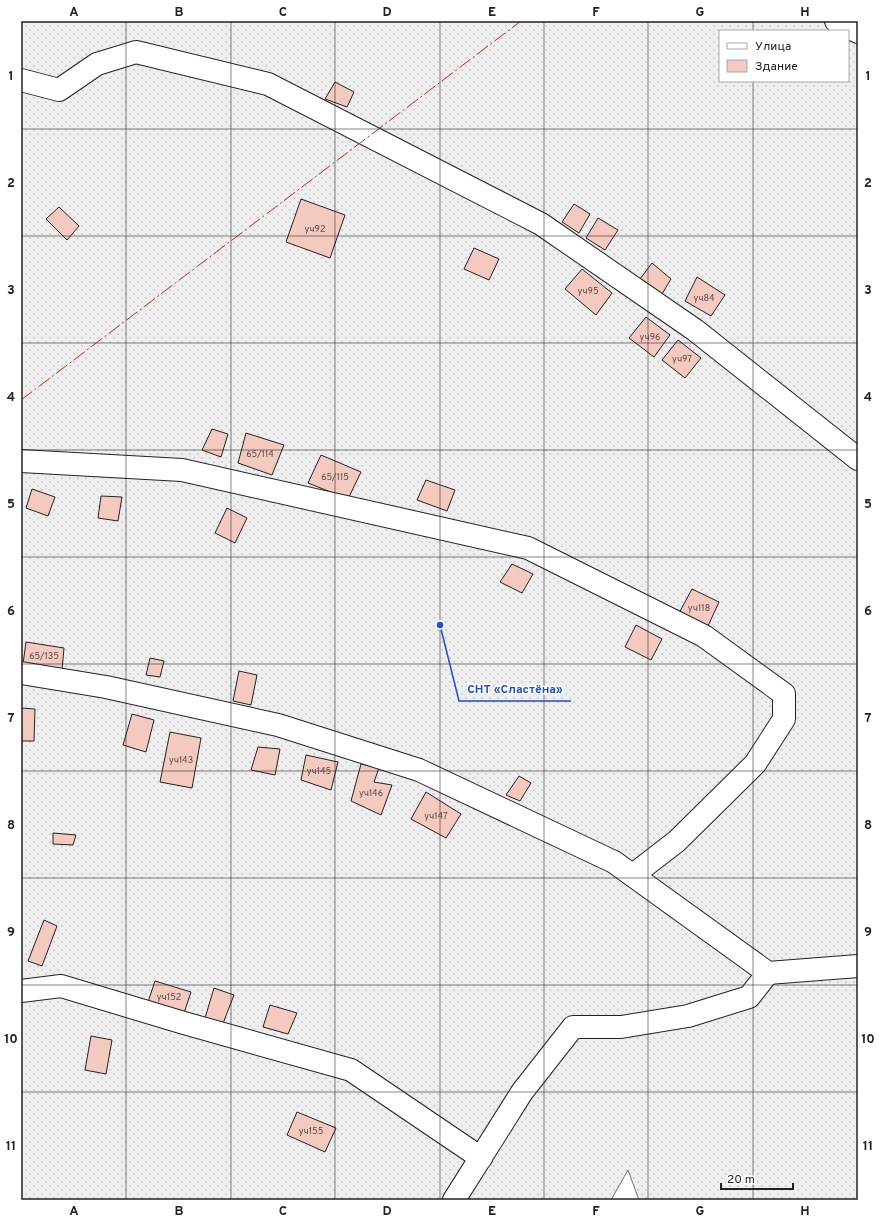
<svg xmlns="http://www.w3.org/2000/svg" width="879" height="1221" font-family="Overpass,sans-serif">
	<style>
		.garden { fill: url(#garden-dots); stroke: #6f6f6f; fill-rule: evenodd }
		.building { fill: #f3c9c0; stroke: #222 }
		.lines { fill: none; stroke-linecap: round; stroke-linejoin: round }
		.minor-casing { stroke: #222; stroke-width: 24 }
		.minor { stroke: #fff; stroke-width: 22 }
		.power { stroke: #c62828; stroke-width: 1; stroke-dasharray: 14 3 2 3; stroke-linecap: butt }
		.grid { fill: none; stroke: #222; stroke-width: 1; stroke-opacity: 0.55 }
		.labels { text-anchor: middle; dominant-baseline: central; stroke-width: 3; stroke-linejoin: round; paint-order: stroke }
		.number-label { font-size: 9px; fill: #564c4a }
		.leader { fill: none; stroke: #1d4ed8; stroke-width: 1.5 }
		.callout-dot { fill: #1d4ed8; stroke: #fff; stroke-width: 1.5 }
		.callout-label { font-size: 12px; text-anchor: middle; font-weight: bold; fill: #1d4ed8; stroke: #fff; stroke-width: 3; stroke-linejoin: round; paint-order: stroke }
		.neatline { fill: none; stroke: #222; stroke-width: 1.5 }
		.grid-label { font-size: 13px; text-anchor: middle; font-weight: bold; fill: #222 }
	</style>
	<defs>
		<pattern id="garden-dots" width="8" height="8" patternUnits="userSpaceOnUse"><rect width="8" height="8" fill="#eee"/><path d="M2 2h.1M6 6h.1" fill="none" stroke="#ccc" stroke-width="1.8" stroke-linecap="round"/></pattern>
	</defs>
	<rect width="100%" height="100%" fill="#fff"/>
	<path class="garden" d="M21,21H858V1200H639L628,1170L611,1200H21ZM720,31H848V81H720Z"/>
	<g class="building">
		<path d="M335,82L354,92L347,107L325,99Z"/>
		<path d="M301,199L345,215L330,258L286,242Z"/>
		<path d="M574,204L590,214L579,233L562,222Z"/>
		<path d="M59,207L79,226L67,240L46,219Z"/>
		<path d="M598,218L618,230L605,250L586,238Z"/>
		<path d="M474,248L499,259L489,280L464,269Z"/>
		<path d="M652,263L671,279L662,294L640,279Z"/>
		<path d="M582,269L612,293L596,315L565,289Z"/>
		<path d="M697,277L725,295L711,316L685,301Z"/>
		<path d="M646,317L670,335L654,357L629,338Z"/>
		<path d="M678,340L701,358L685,378L662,360Z"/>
		<path d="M212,429L228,434L221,457L202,450Z"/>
		<path d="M246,433L284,445L272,475L238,463Z"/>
		<path d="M321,455L361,472L348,499L308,483Z"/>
		<path d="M426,480L455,490L447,511L417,500Z"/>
		<path d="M32,489L55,497L48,516L26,508Z"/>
		<path d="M101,496L122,497L118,521L98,518Z"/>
		<path d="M227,508L247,518L235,543L215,533Z"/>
		<path d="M512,564L533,574L522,593L500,582Z"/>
		<path d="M692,589L719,602L708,626L679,613Z"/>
		<path d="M636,625L662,639L651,660L625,647Z"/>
		<path d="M26,642L64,648L62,670L23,664Z"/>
		<path d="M150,658L164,661L160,677L146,675Z"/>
		<path d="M239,671L257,675L251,705L233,701Z"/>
		<path d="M21,708L35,709L34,741H22Z"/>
		<path d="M132,714L154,720L146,752L123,745Z"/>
		<path d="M170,732L201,738L192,788L160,782Z"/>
		<path d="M258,747L280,749L275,775L251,770Z"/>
		<path d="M306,755L338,762L331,790L301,780Z"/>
		<path d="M361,764L379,768L374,782L392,785L381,815L351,801Z"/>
		<path d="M519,776L531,783L520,801L506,795Z"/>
		<path d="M426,792L461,814L446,838L411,819Z"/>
		<path d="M53,833L76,835L73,845L53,844Z"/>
		<path d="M44,920L57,926L42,966L28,961Z"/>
		<path d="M155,981L191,992L184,1013L148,1002Z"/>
		<path d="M214,988L234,995L222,1026L205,1018Z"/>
		<path d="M270,1005L297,1013L288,1034L263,1027Z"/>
		<path d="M91,1036L112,1040L106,1074L85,1070Z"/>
		<path d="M297,1112L336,1128L325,1152L287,1135Z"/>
	</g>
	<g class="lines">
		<g class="minor-casing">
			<g id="minor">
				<path d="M836,21L858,32"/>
				<path d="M21,80L59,90L97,64L136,52L268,84L541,224L695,330L858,459"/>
				<path d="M21,461L182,470L528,548L704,636L784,694V719L755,764L677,841L633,875"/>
				<path d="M21,673L106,687L278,725L419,770L614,862L768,973L858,966"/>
				<path d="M21,991L61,986L184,1023L351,1070L481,1158"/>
				<path d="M454,1200L522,1092L573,1027H621L688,1016L749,997L768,973"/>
			</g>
		</g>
		<use href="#minor" class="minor"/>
		<path class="power" d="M21,400L521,21"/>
	</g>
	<path class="grid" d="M126,21V1200M231,21V1200M335,21V1200M440,21V1200M544,21V1200M648,21V1200M753,21V31M753,81V1200M21,129H858M21,236H858M21,343H858M21,450H858M21,557H858M21,664H858M21,771H858M21,878H858M21,985H858M21,1092H858"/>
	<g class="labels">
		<g class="number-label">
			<text x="315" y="229">уч92</text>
			<text x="588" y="291">уч95</text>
			<text x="704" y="298">уч84</text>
			<text x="650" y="337">уч96</text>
			<text x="682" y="359">уч97</text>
			<text x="260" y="454">65/114</text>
			<text x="335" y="477">65/115</text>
			<text x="699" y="608">уч118</text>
			<text x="44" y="656">65/135</text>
			<text x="181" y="760">уч143</text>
			<text x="319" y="771">уч145</text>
			<text x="371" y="793">уч146</text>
			<text x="436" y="816">уч147</text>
			<text x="169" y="997">уч152</text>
			<text x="311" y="1131">уч155</text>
		</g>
	</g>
	<path class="leader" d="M440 625L459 701H571"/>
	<circle class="callout-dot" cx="440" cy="625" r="4"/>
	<g class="callout-label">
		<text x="515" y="693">СНТ «Сластёна»</text>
	</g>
	<rect width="879" height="1221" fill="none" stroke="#ffffff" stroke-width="44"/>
	<rect x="719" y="30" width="130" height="52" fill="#ffffff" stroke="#a7a7a7"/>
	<rect x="727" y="43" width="20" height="6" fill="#ffffff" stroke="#a7a7a7"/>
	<text x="755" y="50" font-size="12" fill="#222222">Улица</text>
	<rect x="727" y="60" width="20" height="12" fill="#f3c9c0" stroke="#a7a7a7"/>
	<text x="755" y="70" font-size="12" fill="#222222">Здание</text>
	<path d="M721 1183v6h72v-6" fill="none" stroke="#222222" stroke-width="2"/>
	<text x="727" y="1183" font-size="12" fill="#222222" stroke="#ffffff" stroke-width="3" paint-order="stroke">20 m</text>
	<rect x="22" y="22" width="835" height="1177" class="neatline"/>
	<g class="grid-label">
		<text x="74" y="16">A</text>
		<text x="179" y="16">B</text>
		<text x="283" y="16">C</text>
		<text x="387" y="16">D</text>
		<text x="492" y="16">E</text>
		<text x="596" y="16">F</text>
		<text x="700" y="16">G</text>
		<text x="805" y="16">H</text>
		<text x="11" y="80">1</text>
		<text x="868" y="80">1</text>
		<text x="11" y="187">2</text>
		<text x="868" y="187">2</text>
		<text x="11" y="294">3</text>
		<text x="868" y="294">3</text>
		<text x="11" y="401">4</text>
		<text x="868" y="401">4</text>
		<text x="11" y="508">5</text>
		<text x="868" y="508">5</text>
		<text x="11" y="615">6</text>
		<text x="868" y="615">6</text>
		<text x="11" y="722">7</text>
		<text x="868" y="722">7</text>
		<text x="11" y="829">8</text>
		<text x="868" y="829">8</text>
		<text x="11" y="936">9</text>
		<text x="868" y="936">9</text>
		<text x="11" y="1043">10</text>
		<text x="868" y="1043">10</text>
		<text x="11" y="1150">11</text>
		<text x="868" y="1150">11</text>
		<text x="74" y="1215">A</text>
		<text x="179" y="1215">B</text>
		<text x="283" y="1215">C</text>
		<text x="387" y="1215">D</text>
		<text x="492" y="1215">E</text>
		<text x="596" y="1215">F</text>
		<text x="700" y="1215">G</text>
		<text x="805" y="1215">H</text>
	</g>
</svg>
